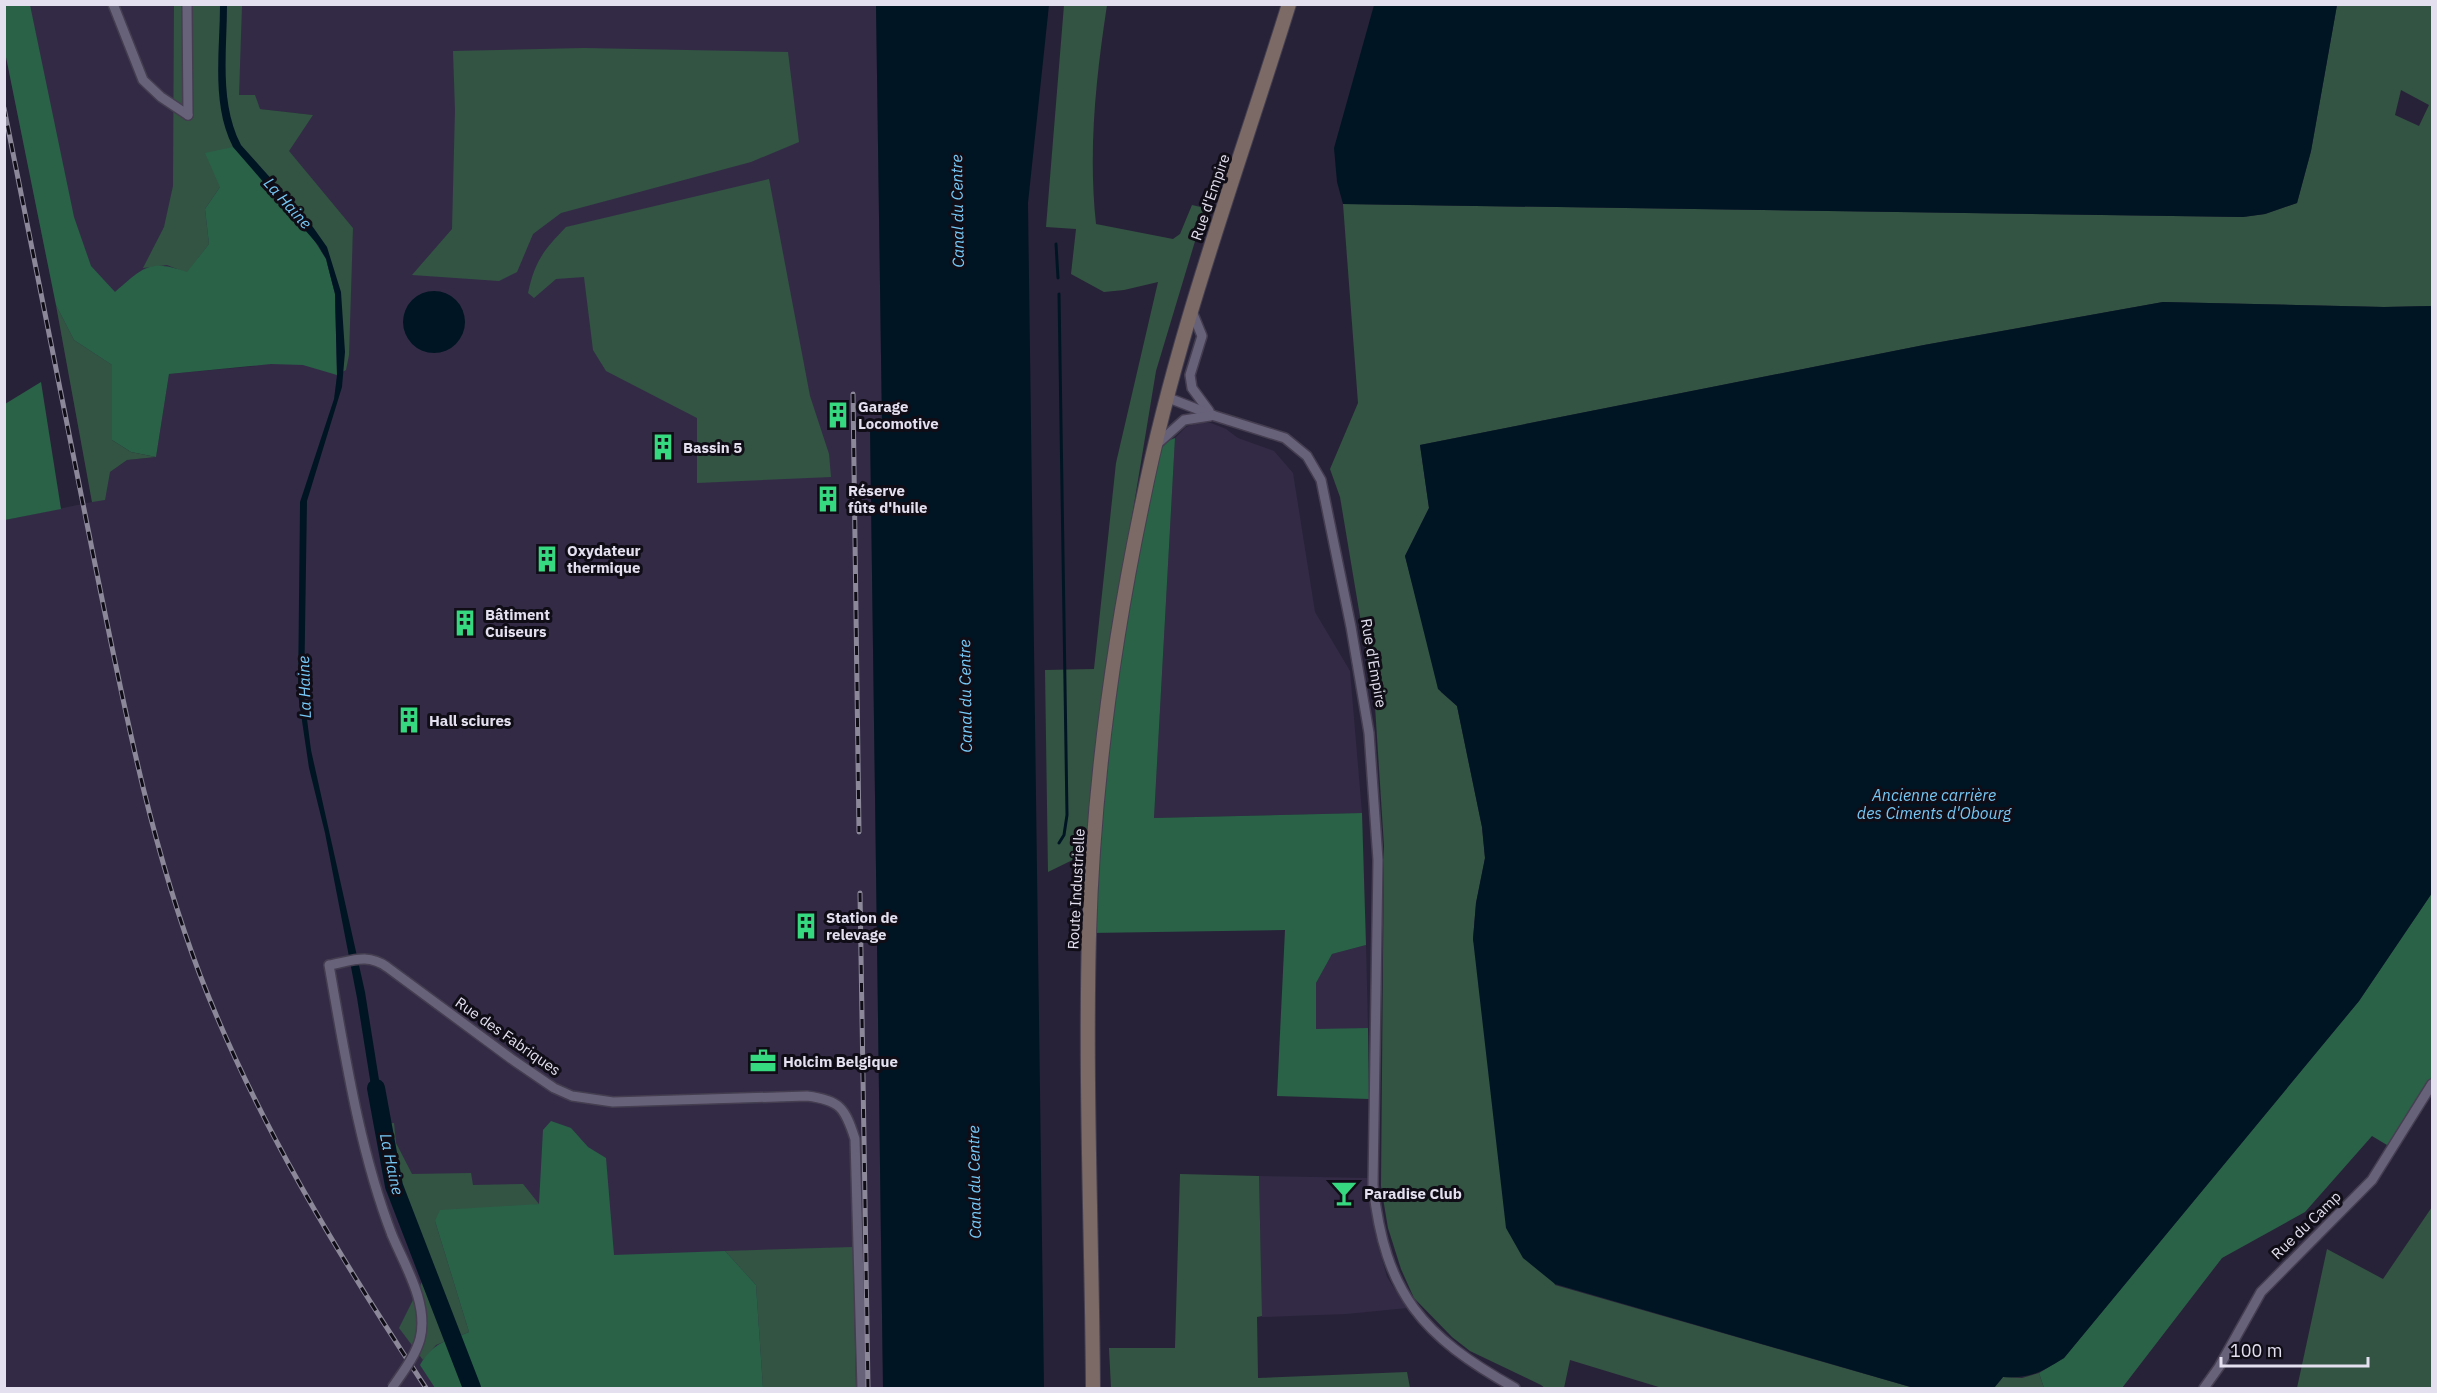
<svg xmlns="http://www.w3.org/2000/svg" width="2437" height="1393" font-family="'IBM Plex Sans',sans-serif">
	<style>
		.built { fill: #332b46; fill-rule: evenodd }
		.green { fill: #335443; fill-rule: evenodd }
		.forest { fill: #2a6248 }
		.water { fill: #001523 }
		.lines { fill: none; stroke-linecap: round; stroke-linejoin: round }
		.stream { stroke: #001523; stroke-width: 3 }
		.river { stroke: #001523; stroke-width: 18 }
		.street-casing { stroke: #443e50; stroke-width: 12 }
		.secondary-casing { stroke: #443e50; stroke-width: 16 }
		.street { stroke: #68617a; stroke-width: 9 }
		.secondary { stroke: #7b6a65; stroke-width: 14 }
		.rail-casing { stroke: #8c8799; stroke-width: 5 }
		.rail { stroke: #100d17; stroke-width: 3; stroke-dasharray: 9; stroke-linecap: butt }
		.street-bridge-casing { stroke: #443e50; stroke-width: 12; stroke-linecap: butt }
		.street-bridge { stroke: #68617a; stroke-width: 9 }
		.labels { text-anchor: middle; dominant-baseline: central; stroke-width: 6; stroke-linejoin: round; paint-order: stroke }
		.street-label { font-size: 15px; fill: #e4e0ef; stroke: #100d17 }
		.poi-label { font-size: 15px; font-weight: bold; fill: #e4e0ef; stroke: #100d17; text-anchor: start }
		.water-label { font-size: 16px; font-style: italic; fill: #76c9f6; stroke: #100d17 }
	</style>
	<rect width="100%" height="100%" fill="#282238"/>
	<g class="built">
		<path d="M5,5H876L882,426L870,427L883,1388H5V520L92,502L56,305L5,52ZM260,109L313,115L288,151L353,228L346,370ZM112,365L256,366L169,374L156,457L127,460L110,472Z"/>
		<path d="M1197,423H1211L1226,429L1238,438L1274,451L1293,473L1315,612L1350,671L1362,813L1154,818L1175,438L1186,427Z"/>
		<path d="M1366,945L1368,1028L1316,1030V983L1332,954Z"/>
		<path d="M1259,1176L1369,1178L1370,1204L1377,1241L1387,1277L1407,1308L1346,1314L1262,1317Z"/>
	</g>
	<g class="green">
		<path d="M174,5H242L239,95H255L260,109L313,115L289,151L353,228L349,355L346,370L337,375C338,324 342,260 300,222C289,212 236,194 220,187L205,209L209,244L187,273L167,265L143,268L164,227L173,186Z"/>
		<path d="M1064,5H1107C1096,77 1088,151 1096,224L1173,239L1180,234L1192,205L1205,208L1156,371L1107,668L1093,850L1048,872L1045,670L1094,669L1116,463L1158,282L1124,290L1104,292L1071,274L1076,229L1046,227Z"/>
		<path d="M2337,5H2432V306L2384,307L2163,302L1924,345L1420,445L1429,508L1405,556L1441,692L1457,706L1482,827L1485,858L1476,903L1473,939L1555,1285L1914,1388H1662L1570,1360L1564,1388H1545L1541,1385L1470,1351L1452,1337L1414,1298L1401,1269L1388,1228L1381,1186L1384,846L1375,706L1340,497L1330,469L1358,403L1343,204L2243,217L2265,214L2297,203L2311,151ZM2401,90L2429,105L2419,126L2395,115Z"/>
		<path d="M584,48L788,52L799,142L751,162L561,213L533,234L517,272L499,281L412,275L452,229L455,110L453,51Z"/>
		<path d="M769,179L810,396L829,454L831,477L697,483V418L606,371L593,350L584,277L556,279L534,298L528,293C535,261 543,251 566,227Z"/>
		<path d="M56,305L74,340L112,365V440L131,452L156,457L127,460L110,472L105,500L92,502Z"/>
		<path d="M394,1123L396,1143L412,1174L471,1173L473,1185L523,1184L539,1204L435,1221L469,1332L436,1345L423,1360L399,1328L423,1280L388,1195L376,1124Z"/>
		<path d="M1180,1174L1259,1176L1262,1316L1257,1317L1258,1378L1407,1372L1410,1388H1111L1109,1348H1175Z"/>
		<path d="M2432,1207V1388H2297L2327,1249L2383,1279Z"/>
		<path d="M853,1247L856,1388H763L756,1285L725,1251Z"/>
		<path d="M2039,1373L2044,1388H1994L2003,1377L2022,1378Z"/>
	</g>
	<g class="forest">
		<path d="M4,5H30L74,217L91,266L115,292C144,267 149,259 187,272L209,244L205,209L220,187L205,153L233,147L309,232L326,259L335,294L337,375L303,365L271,364L169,374L156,457L131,452L112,440V365L74,340L56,305L5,52Z"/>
		<path d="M41,382L61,509L5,520V404Z"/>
		<path d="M1175,438L1154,818L1362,813L1366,945L1332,954L1316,983V1029L1368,1028L1369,1099L1277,1096L1285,930L1089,933L1101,767L1154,446Z"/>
		<path d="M2432,893V1084L2392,1148L2372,1136L2305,1212L2222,1258L2122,1388H2044L2039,1373L2064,1358L2359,1001Z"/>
		<path d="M551,1121L571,1128L588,1147L606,1158L614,1255L725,1251L756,1285L763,1388H435L420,1365C434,1341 446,1342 469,1332L435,1221L440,1210L539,1204L543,1130Z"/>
	</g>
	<g class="water">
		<path d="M220,5H227C227,51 219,103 241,145L308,220L327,247L341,292L345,352L342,387L307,501L304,696L311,750L365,992L384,1111H375L357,998L325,833L309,768L298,694L300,502L334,399L337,375L335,294L326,259L318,245L233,147C211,104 220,52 220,5Z"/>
		<path d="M876,5H1049L1028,203L1044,1388H883L870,426H882Z"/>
		<path d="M1374,5V4L2337,5L2311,151L2297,203L2265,214L2243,217L1343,204L1337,182L1334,148Z"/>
		<circle cx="434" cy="322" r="31"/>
		<path d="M2163,302L2384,307L2432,306V893L2359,1001L2064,1358C2041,1372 2030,1379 2003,1377L1994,1388H1914L1555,1284L1523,1258L1506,1228L1473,939L1476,903L1485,858L1482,827L1457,706L1438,689L1405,556L1429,508L1420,445L1924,345Z"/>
	</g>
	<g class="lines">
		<g class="stream">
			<path d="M1056,244L1058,278"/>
			<path d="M1059,294L1067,815L1064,835L1059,843"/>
		</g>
		<path class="river" d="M376,1088L394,1186L472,1388"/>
		<g class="street-casing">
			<g id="street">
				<path d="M113,4L143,80L161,97L188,115"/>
				<path d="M187,4L188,115"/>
				<path d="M1191,309L1202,336L1190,375L1192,388L1209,411"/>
				<path d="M1166,397L1215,416L1285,438L1307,456L1321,480L1351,627L1369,733L1378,860L1373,1185C1385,1294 1422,1336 1515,1388"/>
				<path d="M1156,445L1184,420L1210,416"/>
				<path d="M392,1235C359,1149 345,1055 329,965C352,961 367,953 387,967L513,1060L554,1088L572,1096L613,1102L807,1096C840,1100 845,1108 855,1139L862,1388"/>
				<path d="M2204,1388L2219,1367L2261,1292L2372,1180L2432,1084"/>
			</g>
		</g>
		<g class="secondary-casing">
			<path id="secondary" d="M1093,1388C1092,1238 1085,1086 1089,935C1093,790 1113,642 1143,500C1177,331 1238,169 1289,4"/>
		</g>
		<use href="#street" class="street"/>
		<use href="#secondary" class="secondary"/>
		<g class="rail-casing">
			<g id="rail">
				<path d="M4,108C36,267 67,426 99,584C126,716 152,848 200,975C257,1123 339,1256 426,1388"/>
				<path d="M853,394L859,832"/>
				<path d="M860,893L868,1388"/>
			</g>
		</g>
		<use href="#rail" class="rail"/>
		<g class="street-bridge-casing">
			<path id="street-bridge" d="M392,1388C402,1373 415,1357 420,1339C429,1304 405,1266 392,1235"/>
		</g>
		<use href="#street-bridge" class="street-bridge"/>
	</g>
	<defs>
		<g id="building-bare" transform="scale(2.07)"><path d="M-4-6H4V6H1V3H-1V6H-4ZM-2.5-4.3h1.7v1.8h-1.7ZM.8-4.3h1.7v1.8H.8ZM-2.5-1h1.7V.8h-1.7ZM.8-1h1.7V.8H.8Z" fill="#36d880" stroke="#100d17" stroke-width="2.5" paint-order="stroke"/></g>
		<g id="office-bare" transform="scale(2.07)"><path d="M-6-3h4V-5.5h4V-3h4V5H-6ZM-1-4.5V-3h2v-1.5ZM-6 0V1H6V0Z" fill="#36d880" stroke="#100d17" stroke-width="2.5" paint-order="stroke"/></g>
		<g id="bar-bare" transform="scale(2.07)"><path d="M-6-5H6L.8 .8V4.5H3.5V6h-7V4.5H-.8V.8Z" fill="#36d880" stroke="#100d17" stroke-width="2.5" paint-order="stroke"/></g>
	</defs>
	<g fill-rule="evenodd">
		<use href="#building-bare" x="838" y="415"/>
		<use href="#building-bare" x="663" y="447"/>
		<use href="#building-bare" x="828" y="499"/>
		<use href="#building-bare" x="547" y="559"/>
		<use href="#building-bare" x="465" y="623"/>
		<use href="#building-bare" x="409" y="720"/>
		<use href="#building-bare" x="806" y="926"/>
		<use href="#office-bare" x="763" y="1061"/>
		<use href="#bar-bare" x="1344" y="1193"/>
	</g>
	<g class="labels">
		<g class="street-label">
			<text transform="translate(1210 197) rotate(-71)">Rue d'Empire</text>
			<text transform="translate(1374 663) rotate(80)">Rue d'Empire</text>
			<text transform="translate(1076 889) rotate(-87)">Route Industrielle</text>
			<text transform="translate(508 1036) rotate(35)">Rue des Fabriques</text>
			<text transform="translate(2306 1225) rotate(-44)">Rue du Camp</text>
		</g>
		<g class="poi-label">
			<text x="858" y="406">Garage<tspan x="858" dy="17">Locomotive</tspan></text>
			<text x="683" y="447">Bassin 5</text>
			<text x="848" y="490">Réserve<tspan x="848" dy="17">fûts d'huile</tspan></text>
			<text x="567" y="550">Oxydateur<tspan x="567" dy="17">thermique</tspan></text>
			<text x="485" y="614">Bâtiment<tspan x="485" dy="17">Cuiseurs</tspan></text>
			<text x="429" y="720">Hall sciures</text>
			<text x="826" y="917">Station de<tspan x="826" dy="17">relevage</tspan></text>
			<text x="783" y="1061">Holcim Belgique</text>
			<text x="1364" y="1193">Paradise Club</text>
		</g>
		<g class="water-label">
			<text transform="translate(288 203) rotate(48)">La Haine</text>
			<text transform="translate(957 211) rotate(-91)">Canal du Centre</text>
			<text transform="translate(304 687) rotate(-92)">La Haine</text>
			<text transform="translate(965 696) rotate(-91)">Canal du Centre</text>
			<text x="1934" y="795">Ancienne carrière<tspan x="1934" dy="18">des Ciments d'Obourg</tspan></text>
			<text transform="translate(392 1164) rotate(78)">La Haine</text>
			<text transform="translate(974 1182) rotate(-91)">Canal du Centre</text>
		</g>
	</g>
	<rect width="2437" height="1393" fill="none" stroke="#e4e0ef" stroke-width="12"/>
	<path d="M2221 1357v9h147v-9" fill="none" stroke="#e4e0ef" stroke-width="3"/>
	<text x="2230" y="1357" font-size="18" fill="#e4e0ef" stroke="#100d17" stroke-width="4.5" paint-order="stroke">100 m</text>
</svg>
